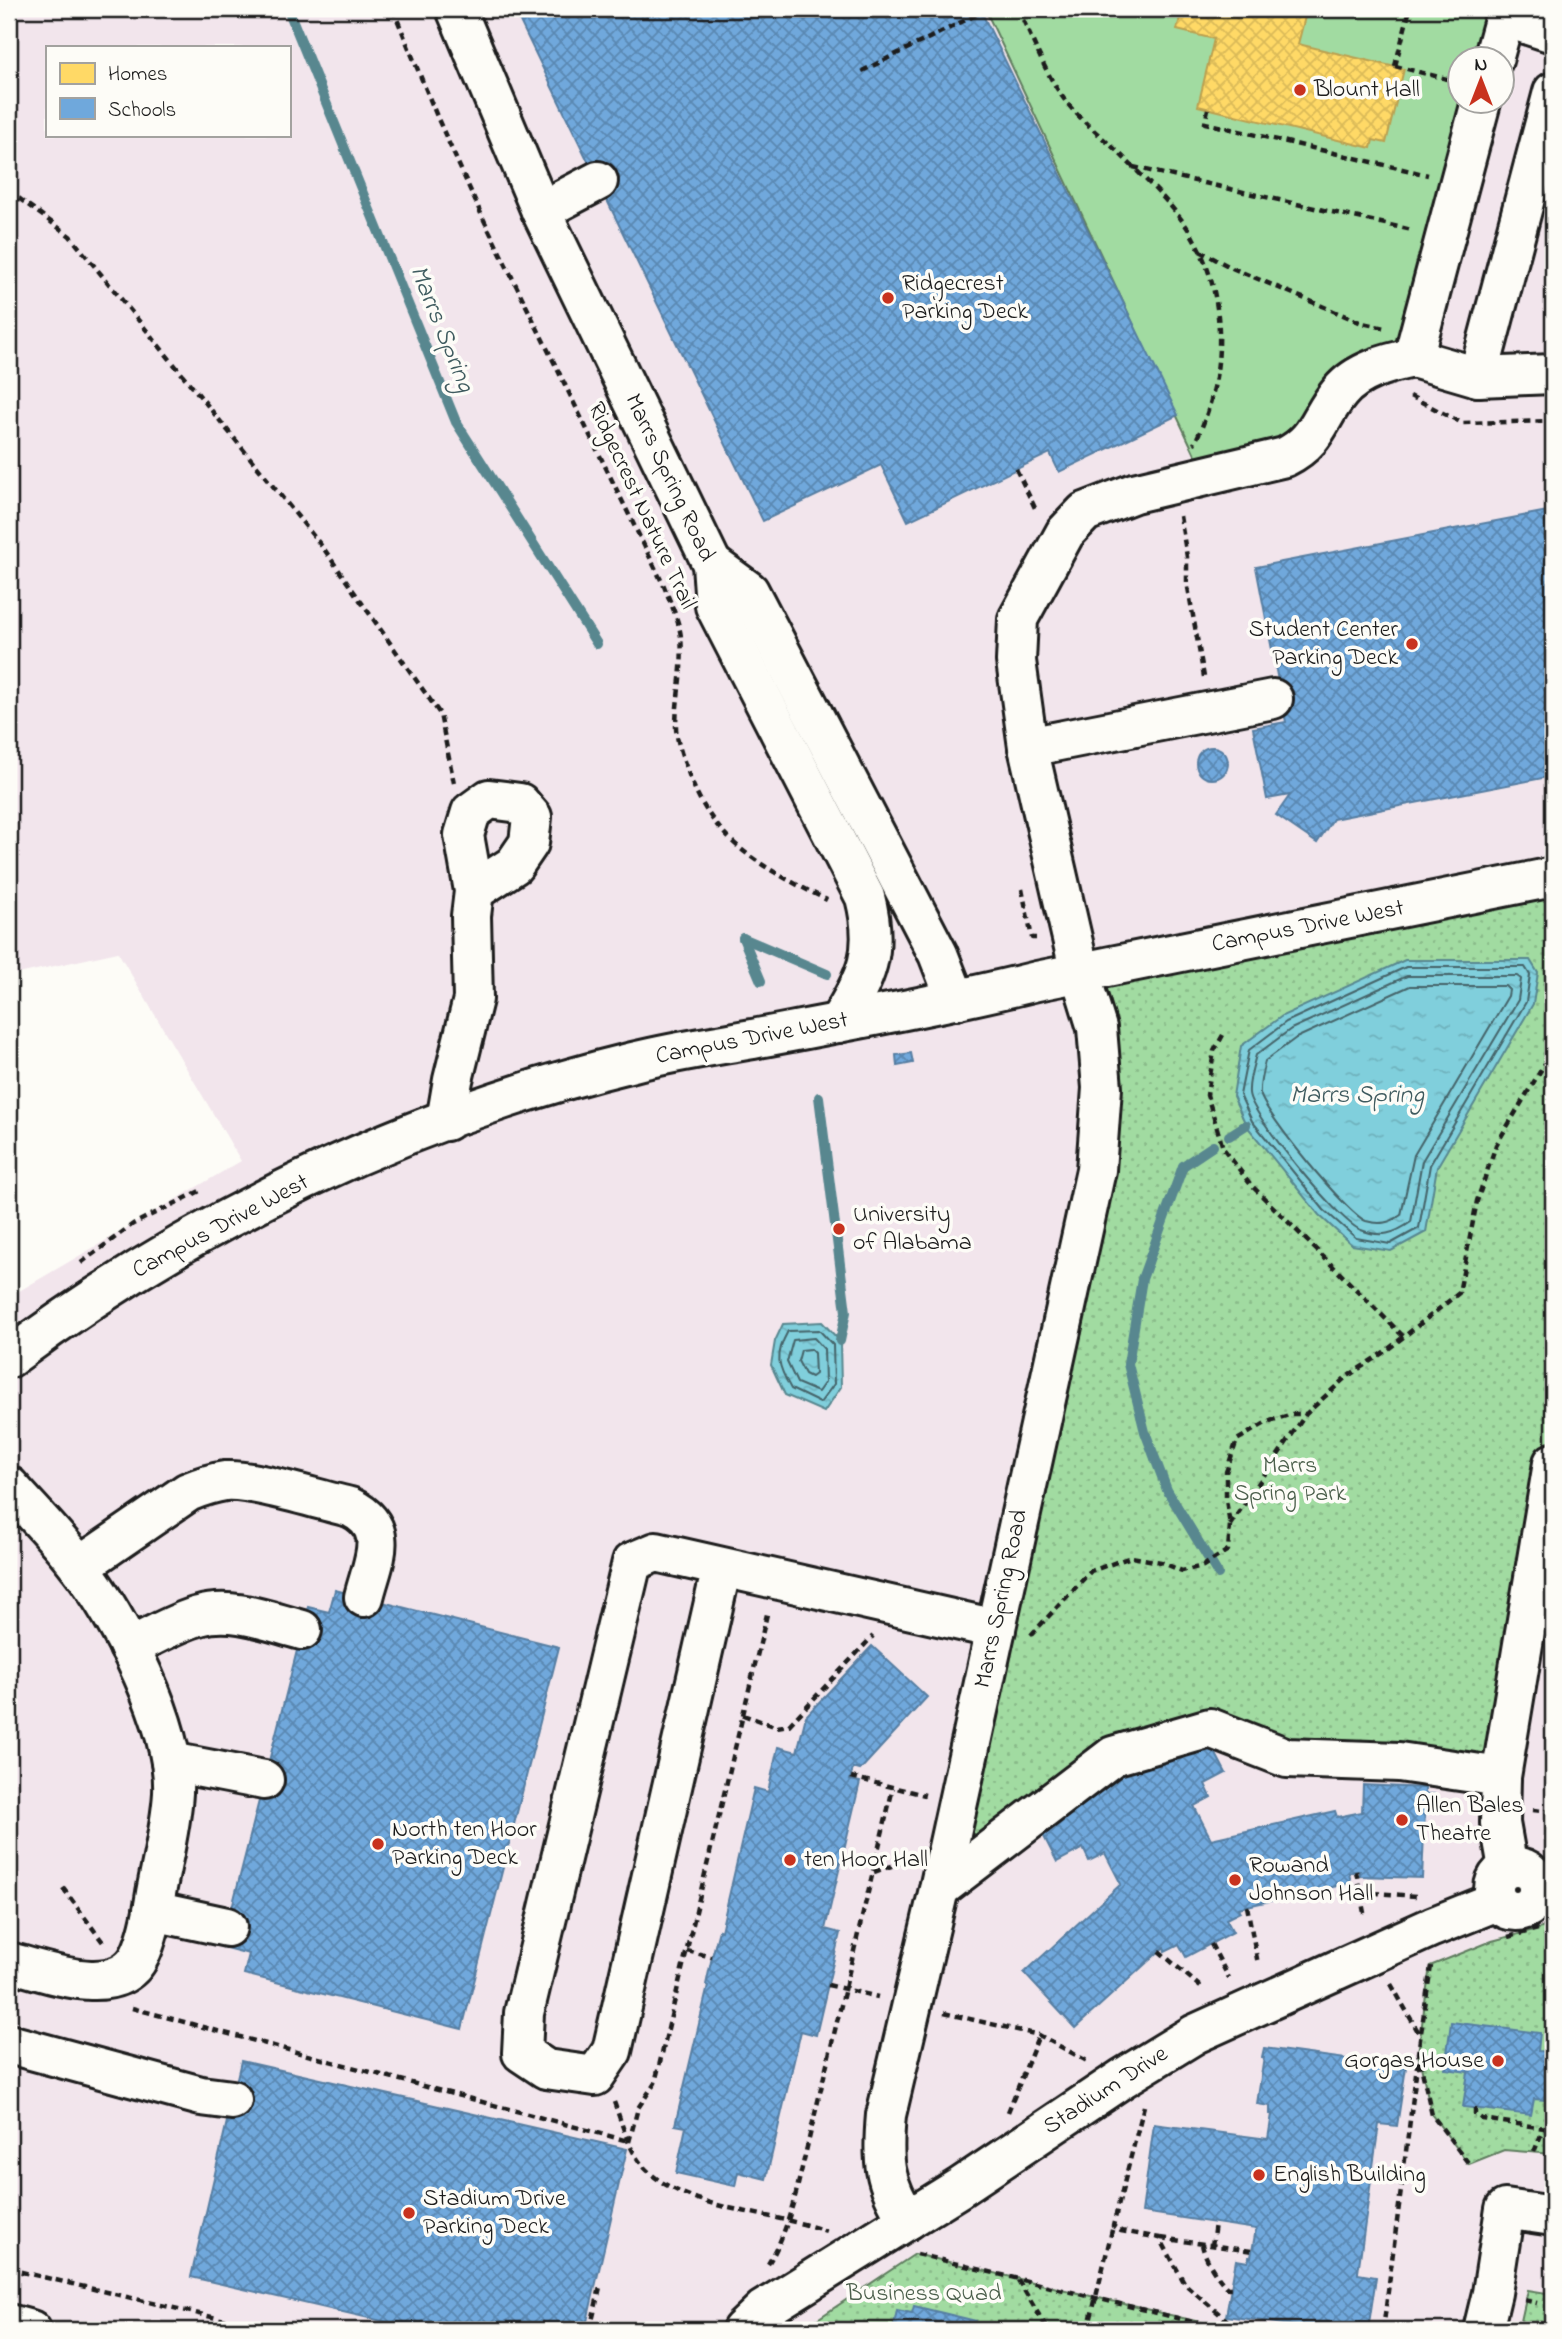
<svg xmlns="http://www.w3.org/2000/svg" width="1562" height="2339" font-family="'Indie Flower',sans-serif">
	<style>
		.built { fill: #f2e5ec; fill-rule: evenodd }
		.green { fill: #a1dba1; stroke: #5e7c5e; stroke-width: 2 }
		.park { fill: url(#park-dots); stroke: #5e7c5e; stroke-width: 2 }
		.water { fill: url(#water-ripples); stroke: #58878f; stroke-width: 2 }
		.homes { fill: url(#homes-cross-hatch); stroke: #bba050; stroke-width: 2 }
		.schools { fill: url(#schools-cross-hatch); stroke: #567ea2; stroke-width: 2 }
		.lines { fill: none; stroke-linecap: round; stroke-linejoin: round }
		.shore { stroke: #446469; stroke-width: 2 }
		.stream { stroke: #58878f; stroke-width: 10 }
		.minor-casing { stroke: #1c1c1c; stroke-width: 44 }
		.path { stroke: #1c1c1c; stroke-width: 4.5; stroke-dasharray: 7 5; stroke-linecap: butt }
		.minor { stroke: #fdfcf7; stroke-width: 38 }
		.poi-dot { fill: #c8321e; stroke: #fdfcf7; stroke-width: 2.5 }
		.labels { text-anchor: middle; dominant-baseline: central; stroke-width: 7; stroke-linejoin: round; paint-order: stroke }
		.poi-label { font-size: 24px; fill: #1c1c1c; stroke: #fdfcf7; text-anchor: start }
		.street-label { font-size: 24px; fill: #1c1c1c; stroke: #fdfcf7 }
		.park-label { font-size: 24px; fill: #4b5f4b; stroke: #fdfcf7 }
		.water-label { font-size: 26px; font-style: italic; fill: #3f5b5f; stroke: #fdfcf7 }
	</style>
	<defs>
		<pattern id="park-dots" width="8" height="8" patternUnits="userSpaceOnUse" patternTransform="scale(1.75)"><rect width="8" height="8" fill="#a1dba1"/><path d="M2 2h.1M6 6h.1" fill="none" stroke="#8abb8a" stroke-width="1.8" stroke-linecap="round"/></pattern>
		<pattern id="water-ripples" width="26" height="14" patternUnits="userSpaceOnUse" patternTransform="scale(1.75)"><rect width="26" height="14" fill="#80cfdc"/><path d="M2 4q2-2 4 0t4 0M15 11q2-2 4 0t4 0" fill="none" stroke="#6eb1bc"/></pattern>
		<pattern id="homes-cross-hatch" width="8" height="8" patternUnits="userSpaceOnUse" patternTransform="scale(1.75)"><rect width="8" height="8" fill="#ffd966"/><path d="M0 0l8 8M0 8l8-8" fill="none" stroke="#daba58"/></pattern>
		<pattern id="schools-cross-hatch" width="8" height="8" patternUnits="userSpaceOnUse" patternTransform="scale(1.75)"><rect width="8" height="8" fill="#6fa8dc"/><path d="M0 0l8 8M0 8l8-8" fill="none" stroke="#5a88b2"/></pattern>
	</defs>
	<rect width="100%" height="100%" fill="#fdfcf7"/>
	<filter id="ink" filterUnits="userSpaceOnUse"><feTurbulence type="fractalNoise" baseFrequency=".0143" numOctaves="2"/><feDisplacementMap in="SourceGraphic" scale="14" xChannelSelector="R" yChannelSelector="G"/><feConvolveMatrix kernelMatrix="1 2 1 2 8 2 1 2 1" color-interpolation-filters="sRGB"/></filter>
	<g filter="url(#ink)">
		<path class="built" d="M9,9H1553V2330H9V1297L241,1161L118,952L9,976ZM47,47H289V135H47ZM1460,60H1502V102H1460Z"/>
		<path class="green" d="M985,9H1494L1481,59L1460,60V102H1470L1407,342L1293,435L1199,463Z"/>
		<g class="park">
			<path d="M1553,878V1463L1501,1777L1210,1728L939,1889L1096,1170L1080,973Z"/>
			<path d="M1553,1925V2154L1504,2150L1469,2164L1432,2115L1418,2053L1430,1966L1492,1941Z"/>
			<path d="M915,2254L1233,2330H801Z"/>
			<path d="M1528,2290L1553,2294V2330H1519Z"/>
		</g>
		<g class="water">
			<path d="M1405,960H1530L1538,973L1533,1004L1437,1167L1426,1232L1391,1251L1352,1245L1319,1215L1246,1125L1233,1096L1241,1046L1282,1016Z"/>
			<path d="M822,1322L840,1341L841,1387L824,1412L785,1395L771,1365L775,1341L783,1324Z"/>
		</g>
		<path class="homes" d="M1182,9H1307L1298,44L1404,69L1386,143L1373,140L1371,148L1198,106L1214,39L1177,30Z"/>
		<g class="schools">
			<path d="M514,9H980L1178,415L1059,472L1050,453L908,521L881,465L763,521Z"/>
			<path d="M1553,510V776L1333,819L1317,843L1276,815L1290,795L1267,799L1253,728L1286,722L1256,567Z"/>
			<circle cx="1212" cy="763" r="16"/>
			<path d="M911,1053L913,1063L897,1066L896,1055Z"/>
			<path d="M335,1590L559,1647L462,2029L244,1974L249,1954L222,1947L308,1607L329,1612Z"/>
			<path d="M872,1646L927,1697L860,1770L853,1768L850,1780L860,1782L825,1929L840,1933L816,2035L801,2031L766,2179L738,2172L735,2186L676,2173L686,2127L675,2125L708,1986L706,1985L712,1957L719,1930L721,1931L754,1788L768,1792L778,1747L797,1752L806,1716Z"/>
			<path d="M1207,1737L1226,1773L1205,1784L1211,1797L1194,1806L1211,1839L1335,1811L1337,1817L1362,1812L1363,1785L1425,1788V1794H1434L1433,1812H1425L1422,1878L1360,1876V1871H1356L1349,1873L1351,1883L1238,1908L1240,1912L1226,1919L1233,1932L1186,1957L1179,1944L1165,1951L1164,1947L1075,2028L1024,1973L1121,1884L1105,1853L1089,1861L1083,1848L1057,1862L1038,1825L1153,1750Z"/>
			<path d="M1451,2022L1540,2033L1538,2051L1550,2052L1544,2100L1534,2099L1531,2115L1463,2107L1468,2072L1445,2069Z"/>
			<path d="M1264,2048L1406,2067L1397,2126L1379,2124L1358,2272V2274L1376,2277L1368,2330H1327L1226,2316L1236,2260L1248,2262L1249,2257H1251L1256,2229L1142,2212L1154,2124L1268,2139L1272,2114H1270V2106L1257,2104L1264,2057H1262Z"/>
			<path d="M241,2061L627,2149L585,2330H421L191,2277Z"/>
			<path d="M914,2306L976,2321L974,2328L984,2330H893L897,2310L912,2313Z"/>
		</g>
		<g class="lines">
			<g class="shore">
				<path d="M1406,967H1525L1530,975L1526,1002L1430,1165L1419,1228L1390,1244L1356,1238L1324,1210L1252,1121L1240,1095L1249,1050L1286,1022Z"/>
				<path d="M1407,976H1517L1521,979L1518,1000L1422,1161L1411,1222C1394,1234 1381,1238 1361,1230C1340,1223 1250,1114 1249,1093C1248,1082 1253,1066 1256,1055L1291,1029Z"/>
				<path d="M1410,986H1505L1509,990L1508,996L1414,1155L1401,1215C1390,1223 1380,1225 1366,1221C1348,1215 1264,1113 1260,1093C1259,1084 1263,1070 1265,1061L1296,1038Z"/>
				<path d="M819,1330L833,1345L834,1384L820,1403L791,1389C778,1366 774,1356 788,1331Z"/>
				<path d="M814,1338L824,1349L825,1382L818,1392L797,1383L787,1362L793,1340Z"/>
				<path d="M810,1349L814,1353L815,1374L811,1377L805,1374L798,1361L801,1350Z"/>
			</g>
			<g class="stream">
				<path d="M288,9L456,422L597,644"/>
				<path d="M743,938L827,974"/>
				<path d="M743,938L761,981"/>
				<path d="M819,1097L846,1312L840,1341"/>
				<path d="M1229,1136L1246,1125"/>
				<path d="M1213,1146L1183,1166L1142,1279L1128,1364L1145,1432L1167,1490L1218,1574"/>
			</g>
			<g class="minor-casing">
				<g id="minor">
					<path d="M456,9L541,211L712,564L715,606L865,897C879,951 867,977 838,1023"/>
					<path d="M1504,17L1553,33"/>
					<path d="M1493,60L1507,9"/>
					<path d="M541,211L598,181"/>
					<path d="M1413,358L1478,377L1553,374"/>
					<path d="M1478,377L1553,92"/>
					<path d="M712,564L749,591L938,954L956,1000"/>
					<path d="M1028,747L1273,699"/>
					<path d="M446,1121L453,1080L473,999L471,916L474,891L514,865L529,843L532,817L520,803L489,799L471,812L464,835L474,891"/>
					<path d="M9,1358C192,1221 410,1116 633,1062C672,1052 713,1046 753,1039C848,1021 943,1004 1037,981L1553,877"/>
					<path d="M9,1486C32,1512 58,1538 79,1566C120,1618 176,1727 173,1793C171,1827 162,1860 156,1893C153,1913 149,1936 140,1955C119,2001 45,1971 9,1962"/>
					<path d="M80,1566L188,1492C200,1487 212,1483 225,1481C255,1479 318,1500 350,1507C393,1528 373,1560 364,1597"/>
					<path d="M722,1567L612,2051L595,2076L546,2069L522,2053L524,2013L632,1562L656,1552L996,1629"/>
					<path d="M129,1647C152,1637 176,1622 199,1616C233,1606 270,1622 302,1630"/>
					<path d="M171,1762L264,1780"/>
					<path d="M1501,1777L1553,1463"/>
					<circle cx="1516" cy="1889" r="22"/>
					<path d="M939,1889L1113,1756L1210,1728L1287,1758L1399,1762L1501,1777L1500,1823L1508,1868"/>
					<path d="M153,1911L227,1927"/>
					<path d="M9,2044L201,2096L232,2100"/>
					<path d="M908,2220C883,2182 882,2160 886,2115L939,1889L1096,1170L1102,1088L1097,1028L1080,973L1028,747L1016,661L1018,619L1065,533L1085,512L1134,493L1285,457C1319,440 1318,418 1340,392C1357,371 1388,363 1413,358L1481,102"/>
					<path d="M9,2324L31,2330"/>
					<path d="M742,2330L763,2310L959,2188L1123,2078L1195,2034L1432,1927L1497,1901"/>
					<path d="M1483,2330L1492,2293L1505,2209L1553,2216"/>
				</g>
			</g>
			<g class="path">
				<path d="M393,9L438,119L483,218L664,586C670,602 679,620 681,637C684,668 676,697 676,728C677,742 682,756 687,769C712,843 762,867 827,900"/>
				<path d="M1018,9C1033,40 1046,76 1067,103C1085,125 1109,142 1128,162C1151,185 1179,211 1194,239C1229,301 1226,382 1194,444"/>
				<path d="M1395,66L1455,81"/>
				<path d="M1395,66L1410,9"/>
				<path d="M862,71L988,9"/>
				<path d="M1208,109L1205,123L1428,175"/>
				<path d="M1133,167L1412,230"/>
				<path d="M9,191L70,236L324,549L440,714L454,783"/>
				<path d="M1200,251L1232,268L1362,323L1385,328"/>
				<path d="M1410,396L1462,423L1553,421"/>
				<path d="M1016,469L1037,512"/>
				<path d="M1180,516L1187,557V582L1204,677"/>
				<path d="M1022,889L1032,938H1036"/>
				<path d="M1223,1035L1214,1051L1207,1095L1223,1148L1251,1185L1404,1337"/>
				<path d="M81,1263L133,1224L202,1190"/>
				<path d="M1230,1525L1306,1414L1345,1378L1387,1350L1459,1293L1477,1201L1496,1145L1553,1050"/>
				<path d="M1031,1635L1091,1571L1131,1557L1161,1562L1182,1571L1203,1566L1228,1550L1230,1525L1226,1500V1472L1237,1440L1267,1422L1292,1414H1305"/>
				<path d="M743,1715L777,1727L789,1725L873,1636"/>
				<path d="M851,1777L925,1795"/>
				<path d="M1533,1810L1553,1812"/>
				<path d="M1356,1871L1365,1918"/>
				<path d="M874,1872L912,1859"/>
				<path d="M63,1888L105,1945"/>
				<path d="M1361,1892L1416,1896"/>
				<path d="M1247,1906L1258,1964"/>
				<path d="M1508,1937L1553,1925"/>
				<path d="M1211,1944L1229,1978"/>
				<path d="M687,1951L712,1957"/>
				<path d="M1159,1951L1204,1990"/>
				<path d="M1431,1966L1418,2053L1432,2115L1469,2164"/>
				<path d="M1391,1984L1420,2035"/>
				<path d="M828,1985L878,1997"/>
				<path d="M132,2008L628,2141"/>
				<path d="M944,2013L1039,2035L1087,2061"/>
				<path d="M614,2102C622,2123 628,2149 643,2166C683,2211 771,2211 826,2231"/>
				<path d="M1144,2106L1113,2226L1121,2231L1160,2238L1185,2284L1238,2330"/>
				<path d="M1475,2108V2114L1482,2119L1544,2128"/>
				<path d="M1008,2112L1039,2035"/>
				<path d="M629,2142L638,2108L655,2083L768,1610"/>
				<path d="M1534,2152L1543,2130L1553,2117"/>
				<path d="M1161,2238L1252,2251"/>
				<path d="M1202,2244C1204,2258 1217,2277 1227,2288H1232"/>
				<path d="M1212,2246L1215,2223"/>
				<path d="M917,2254L1226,2330"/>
				<path d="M768,2264C782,2242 789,2218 796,2193L893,1788"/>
				<path d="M9,2269L267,2330"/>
				<path d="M1018,2280L1048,2330"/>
				<path d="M1524,2300L1537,2303"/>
				<path d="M590,2330L600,2287"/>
				<path d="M1088,2330L1113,2226"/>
				<path d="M1383,2330L1418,2058"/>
			</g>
			<use href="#minor" class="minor"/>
		</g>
	</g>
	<g class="poi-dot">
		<circle cx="1300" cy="90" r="7"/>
		<circle cx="888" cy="298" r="7"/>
		<circle cx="1412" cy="644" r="7"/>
		<circle cx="839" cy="1229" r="7"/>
		<circle cx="1402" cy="1820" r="7"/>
		<circle cx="378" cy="1844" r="7"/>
		<circle cx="790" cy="1860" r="7"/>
		<circle cx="1235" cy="1880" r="7"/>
		<circle cx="1498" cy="2061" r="7"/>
		<circle cx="1259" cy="2175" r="7"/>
		<circle cx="409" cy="2213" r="7"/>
	</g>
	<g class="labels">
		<g class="poi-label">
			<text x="1314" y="90">Blount Hall</text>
			<text x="902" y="284">Ridgecrest<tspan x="902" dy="28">Parking Deck</tspan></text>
			<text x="1398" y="630" text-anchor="end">Student Center<tspan x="1398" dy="28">Parking Deck</tspan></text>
			<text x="853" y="1215">University<tspan x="853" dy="28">of Alabama</tspan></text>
			<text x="1416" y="1806">Allen Bales<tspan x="1416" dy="28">Theatre</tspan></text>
			<text x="392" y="1830">North ten Hoor<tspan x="392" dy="28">Parking Deck</tspan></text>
			<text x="804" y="1860">ten Hoor Hall</text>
			<text x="1249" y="1866">Rowand<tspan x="1249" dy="28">Johnson Hall</tspan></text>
			<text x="1484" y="2061" text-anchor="end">Gorgas House</text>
			<text x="1273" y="2175">English Building</text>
			<text x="423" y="2199">Stadium Drive<tspan x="423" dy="28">Parking Deck</tspan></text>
		</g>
		<g class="street-label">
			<text transform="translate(669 478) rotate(65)">Marrs Spring Road</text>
			<text transform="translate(641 506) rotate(65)">Ridgecrest Nature Trail</text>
			<text transform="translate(1308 927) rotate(-11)">Campus Drive West</text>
			<text transform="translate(752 1039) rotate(-11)">Campus Drive West</text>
			<text transform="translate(221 1227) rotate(-28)">Campus Drive West</text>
			<text transform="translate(1002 1599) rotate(-78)">Marrs Spring Road</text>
			<text transform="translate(1106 2091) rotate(-33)">Stadium Drive</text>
		</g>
		<g class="park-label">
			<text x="1290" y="1466">Marrs<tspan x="1290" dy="28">Spring Park</tspan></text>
			<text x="924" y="2294">Business Quad</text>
		</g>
		<g class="water-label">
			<text transform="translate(441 329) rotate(68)">Marrs Spring</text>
			<text x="1357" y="1096">Marrs Spring</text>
		</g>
	</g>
	<rect width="1562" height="2339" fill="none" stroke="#fdfcf7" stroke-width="35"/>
	<rect x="18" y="18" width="1527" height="2304" fill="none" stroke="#1c1c1c" stroke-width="2.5" filter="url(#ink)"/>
	<rect x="46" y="46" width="245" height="91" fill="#fdfcf7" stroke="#a3a29f" stroke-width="2"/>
	<rect x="60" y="63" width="35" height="21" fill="#ffd966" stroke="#a3a29f" stroke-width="2"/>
	<text x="108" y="80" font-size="21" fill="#1c1c1c">Homes</text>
	<rect x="60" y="98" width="35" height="21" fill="#6fa8dc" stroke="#a3a29f" stroke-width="2"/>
	<text x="108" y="116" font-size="21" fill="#1c1c1c">Schools</text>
	<g transform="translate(1481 80)"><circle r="33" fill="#fdfcf7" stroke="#a3a29f" stroke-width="2"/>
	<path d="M0-5L12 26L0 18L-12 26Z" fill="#c8321e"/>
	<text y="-10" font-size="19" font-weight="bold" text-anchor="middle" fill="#1c1c1c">N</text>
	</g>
</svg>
